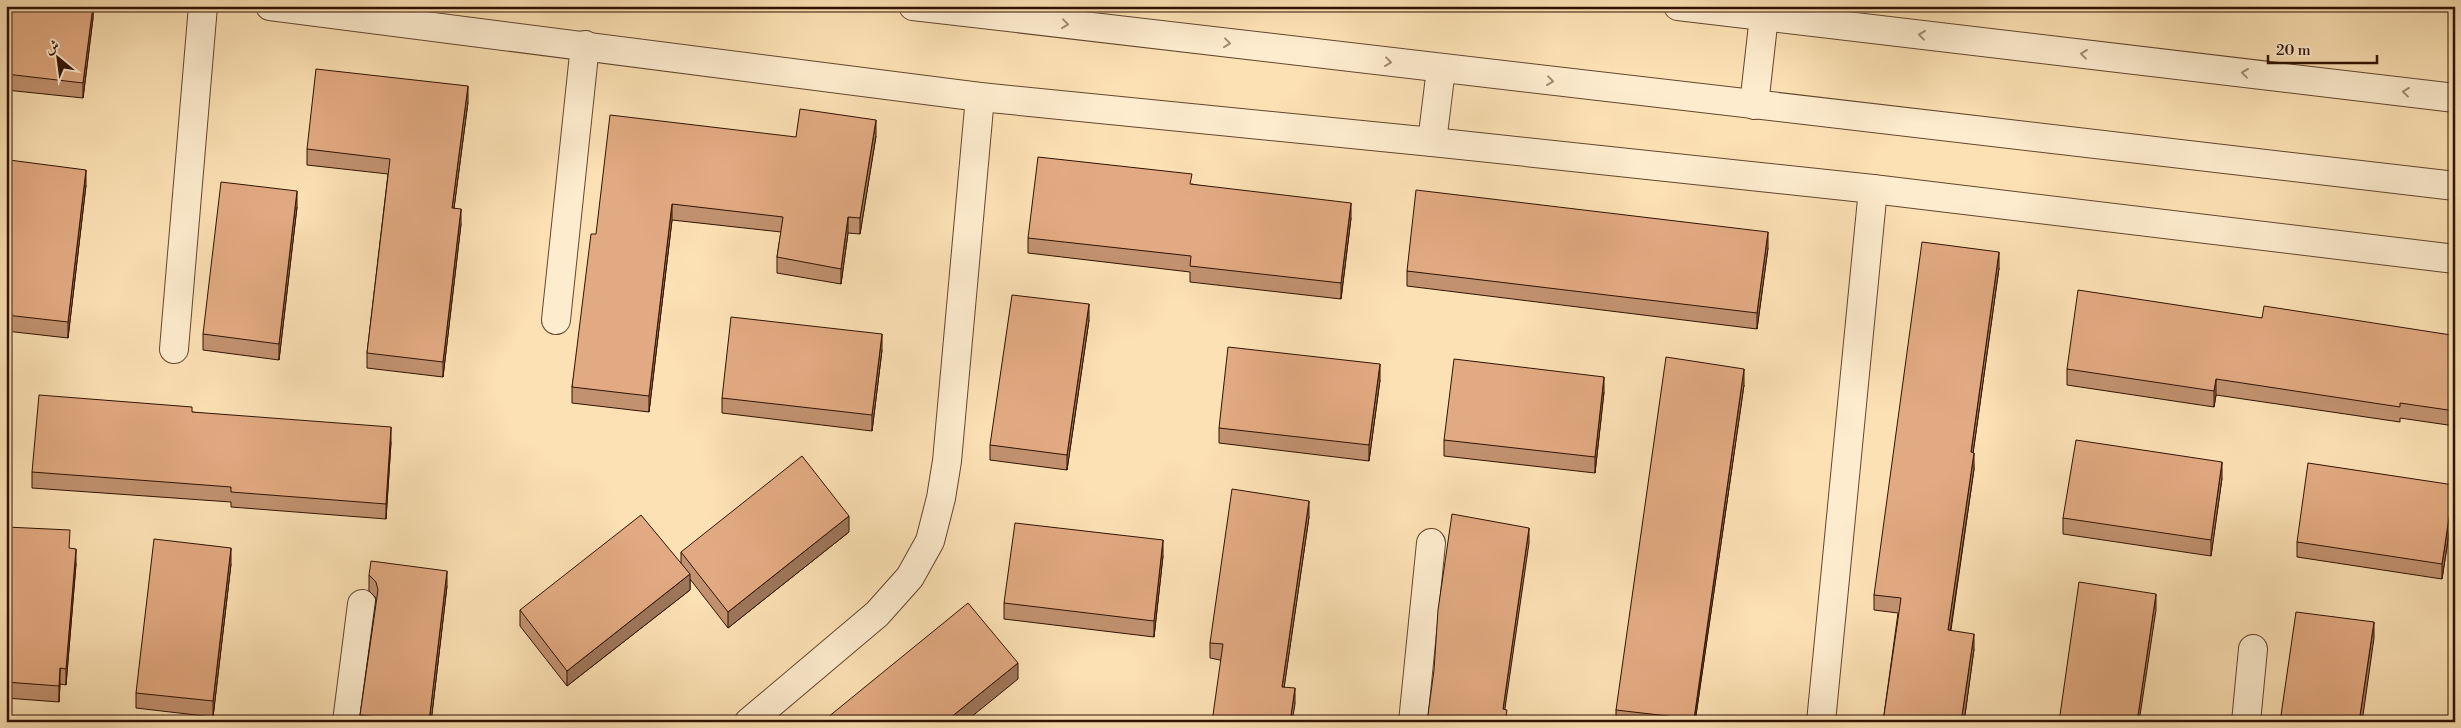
<svg xmlns="http://www.w3.org/2000/svg" width="2461" height="728" font-family="'Libre Bodoni',Amiri,serif">
	<style>
		.lines { fill: none; stroke-linecap: round; stroke-linejoin: round }
		.minor-casing { stroke: #63462d; stroke-width: 30 }
		.minor { stroke: #fdecce; stroke-width: 28 }
		.wall { fill: #c29270; stroke: #301200 }
		.shaded-wall { fill: #9e775b; stroke: #301200 }
		.building { fill: #e2aa82; stroke: #301200 }
		.oneway { stroke: #a18a71 }
	</style>
	<rect width="100%" height="100%" fill="#fce1b4"/>
	<filter id="stains"><feTurbulence type="fractalNoise" baseFrequency=".004" numOctaves="4"/><feColorMatrix values="0 0 0 0 .2 0 0 0 0 .09 0 0 0 0 .02 0 0 0 .5 -.17"/></filter>
	<radialGradient id="worn" r=".72"><stop offset=".6" stop-color="#630" stop-opacity="0"/><stop offset="1" stop-color="#630" stop-opacity=".3"/></radialGradient>
	<g class="lines">
		<g class="minor-casing">
			<g id="minor">
				<path d="M270,6L980,97L1432,142L1873,189L2455,259"/>
				<path d="M913,6L2455,186"/>
				<path d="M1678,6L2455,98"/>
				<path d="M1754,105L1764,16"/>
				<path d="M1432,142L1441,69"/>
				<path d="M556,320L585,45"/>
				<path d="M174,349L203,6"/>
				<path d="M347,722L362,604"/>
				<path d="M749,722L877,614L910,577L930,541L941,498L947,461L980,97"/>
				<path d="M1413,722L1431,543"/>
				<path d="M1821,722L1873,189"/>
				<path d="M2246,722L2253,649"/>
			</g>
		</g>
		<use href="#minor" class="minor"/>
	</g>
	<g class="wall">
		<path d="M6,6H93V18L83,98L6,90Z"/>
		<path d="M468,102L454,208L461,224L443,377L367,368V353L388,174L307,165V149Z"/>
		<path d="M876,136L860,234L848,233L841,284L777,273V257L781,232L672,220L649,412L572,403V387L596,234L796,137Z"/>
		<path d="M1192,184L1351,218L1341,299L1190,282V272L1028,253V238Z"/>
		<path d="M86,185L68,338L6,331V188Z"/>
		<path d="M297,207L279,360L203,350V334Z"/>
		<path d="M1768,248L1757,329L1407,286V271Z"/>
		<path d="M1999,268L1973,453L1974,469L1951,630L1974,649L1964,722H1883L1898,613L1874,610V595Z"/>
		<path d="M2262,318L2451,335L2455,330V426L2400,418V422L2216,395L2214,407L2067,385V369Z"/>
		<path d="M1089,320L1067,470L990,460V445Z"/>
		<path d="M882,350L872,431L722,413V398Z"/>
		<path d="M1380,380L1369,461L1219,443V428Z"/>
		<path d="M1744,385L1695,722H1616V710Z"/>
		<path d="M1604,392L1595,473L1444,456V440Z"/>
		<path d="M192,412L391,442L386,519L231,507V502L32,488V472Z"/>
		<path d="M2222,478L2211,556L2063,534V518Z"/>
		<path d="M2454,501L2442,579L2297,557V542Z"/>
		<path d="M1309,517L1284,687L1295,704L1220,660L1210,658V643Z"/>
		<path d="M6,527L70,549L76,564L66,685L60,684L59,702L6,698Z"/>
		<path d="M849,532L728,628L690,579V590L567,686L520,626V610L681,564V552Z"/>
		<path d="M1163,556L1154,637L1004,619V603Z"/>
		<path d="M231,564L213,717L136,708V693Z"/>
		<path d="M369,575L447,586L431,722H360V715L376,598L369,591Z"/>
	</g>
	<g class="shaded-wall">
		<path d="M93,6V18L83,98V83Z"/>
		<path d="M468,86V102L452,223V208Z"/>
		<path d="M876,120V136L860,234V218Z"/>
		<path d="M86,170V185L68,338V322Z"/>
		<path d="M297,191V207L279,360V344Z"/>
		<path d="M1351,203V218L1341,299V283Z"/>
		<path d="M672,204V220L649,412V396Z"/>
		<path d="M461,209V224L443,377V362Z"/>
		<path d="M848,217V233L841,284V269Z"/>
		<path d="M1768,232V248L1757,329V313Z"/>
		<path d="M1999,252V268L1971,468V452Z"/>
		<path d="M1089,304V320L1067,470V455Z"/>
		<path d="M882,334V350L872,431V415Z"/>
		<path d="M1380,364V380L1369,461V445Z"/>
		<path d="M1744,369V385L1695,722H1694Z"/>
		<path d="M1604,377V392L1595,473V457Z"/>
		<path d="M2216,379V395L2214,407V391Z"/>
		<path d="M391,427V442L386,519V504Z"/>
		<path d="M1974,453V469L1948,646V630Z"/>
		<path d="M2222,462V478L2211,556V540Z"/>
		<path d="M2454,485V501L2442,579V564Z"/>
		<path d="M1309,501V517L1282,702V687Z"/>
		<path d="M849,516V532L728,628V612Z"/>
		<path d="M1529,528V543L1503,722V709Z"/>
		<path d="M1163,540V556L1154,637V621Z"/>
		<path d="M231,548V564L213,717V701Z"/>
		<path d="M76,549V564L66,685V669Z"/>
		<path d="M447,571V586L431,722H429Z"/>
		<path d="M690,574V590L567,686V671Z"/>
		<path d="M2156,594V610L2139,722H2137Z"/>
		<path d="M2374,622V638L2362,722H2359Z"/>
		<path d="M1974,634V649L1964,722H1961Z"/>
		<path d="M1018,663V679L965,722H945Z"/>
		<path d="M60,668V684L59,702V686Z"/>
		<path d="M1295,688V704L1292,722H1290Z"/>
	</g>
	<g class="building">
		<path d="M6,6H93L83,83L6,74Z"/>
		<path d="M316,69L468,86L452,208L461,209L443,362L367,353L390,159L307,149Z"/>
		<path d="M800,109L876,120L860,218L848,217L841,269L777,257L783,217L672,204L649,396L572,387L591,234H596L610,115L796,137Z"/>
		<path d="M1038,157L1192,174L1190,184L1351,203L1341,283L1190,266L1191,256L1028,238Z"/>
		<path d="M9,160L86,170L68,322L6,315V188Z"/>
		<path d="M221,182L297,191L279,344L203,334Z"/>
		<path d="M1416,190L1768,232L1757,313L1407,271Z"/>
		<path d="M1922,242L1999,252L1971,452L1974,453L1948,630L1974,634L1961,722H1883L1901,598L1874,595Z"/>
		<path d="M2078,290L2262,318L2264,306L2451,335V330H2455V411L2400,403V407L2216,379L2214,391L2067,369Z"/>
		<path d="M1012,295L1089,304L1067,455L990,445Z"/>
		<path d="M731,317L882,334L872,415L722,398Z"/>
		<path d="M1228,347L1380,364L1369,445L1219,428Z"/>
		<path d="M1666,357L1744,369L1694,719L1616,710Z"/>
		<path d="M1454,359L1604,377L1595,457L1444,440Z"/>
		<path d="M39,395L192,407V412L391,427L386,504L231,492V487L32,472Z"/>
		<path d="M2076,440L2222,462L2211,540L2063,518Z"/>
		<path d="M802,456L849,516L728,612L681,552Z"/>
		<path d="M2308,463L2454,485L2442,564L2297,542Z"/>
		<path d="M1232,489L1309,501L1282,687L1295,688L1290,722H1212L1223,644L1210,643Z"/>
		<path d="M1452,514L1529,528L1503,709L1507,710L1505,722H1427L1434,670L1438,610Z"/>
		<path d="M641,515L690,574L567,671L520,610Z"/>
		<path d="M1015,523L1163,540L1154,621L1004,603Z"/>
		<path d="M6,527L70,530L69,548L76,549L66,669L60,668L59,686L6,682Z"/>
		<path d="M154,539L231,548L213,701L136,693Z"/>
		<path d="M371,561L447,571L429,722H419L360,715L378,590L376,582L369,575Z"/>
		<path d="M2079,582L2156,594L2137,722H2059Z"/>
		<path d="M968,603L1018,663L945,722H822Z"/>
		<path d="M2296,612L2374,622L2359,722H2280Z"/>
	</g>
	<defs><path id="oneway-chevron" d="M-2-3.5L2.5 0L-2 3.5" fill="none" stroke-width="1.6" stroke-linecap="round" stroke-linejoin="round" transform="scale(1.25)"/></defs>
	<g class="oneway">
		<use href="#oneway-chevron" transform="translate(1065 24) rotate(7)"/>
		<use href="#oneway-chevron" transform="translate(1922 35) rotate(-173)"/>
		<use href="#oneway-chevron" transform="translate(1227 43) rotate(7)"/>
		<use href="#oneway-chevron" transform="translate(2084 54) rotate(-173)"/>
		<use href="#oneway-chevron" transform="translate(1388 62) rotate(7)"/>
		<use href="#oneway-chevron" transform="translate(2245 73) rotate(-173)"/>
		<use href="#oneway-chevron" transform="translate(1550 81) rotate(7)"/>
		<use href="#oneway-chevron" transform="translate(2406 92) rotate(-173)"/>
	</g>
	<rect width="2461" height="728" fill="none" stroke="#fce1b4" stroke-width="25"/>
	<rect x="8" y="8" width="2446" height="713" fill="none" stroke="#301200" stroke-width="2.5"/>
	<rect x="12" y="12" width="2436" height="703" fill="none" stroke="#301200"/>
	<g transform="translate(58 58) rotate(331)" stroke="#fdecce" stroke-width="4" paint-order="stroke">
	<path d="M0-4L9 19L0 12L-9 19Z" fill="#301200"/>
	<text y="-8" font-size="14" font-weight="bold" text-anchor="middle" fill="#301200">ش</text>
	</g>
	<path d="M2268 55v8h109v-8" fill="none" stroke="#301200" stroke-width="2.5"/>
	<text x="2276" y="55" font-size="15" fill="#301200" stroke="#fdecce" stroke-width="4" paint-order="stroke">20 m</text>
	<rect width="100%" height="100%" filter="url(#stains)"/>
	<rect width="100%" height="100%" fill="url(#worn)"/>
</svg>
